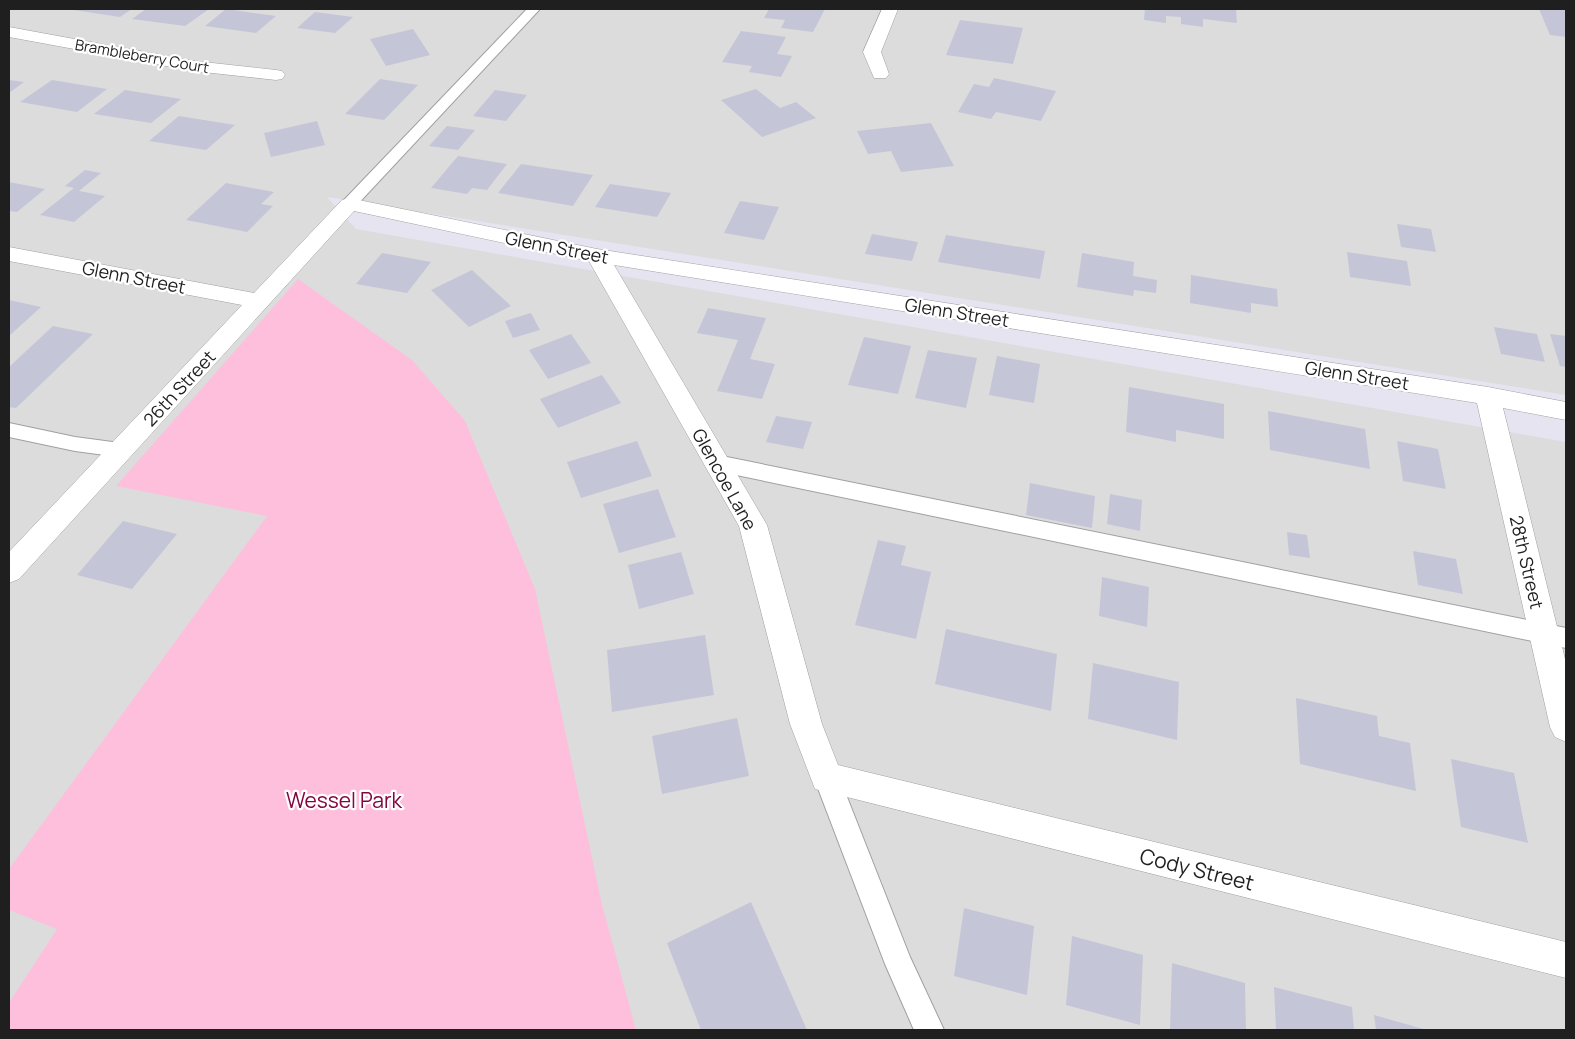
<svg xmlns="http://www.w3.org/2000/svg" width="1575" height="1039" font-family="Manrope,sans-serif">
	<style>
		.residential { fill: #dcdcdd }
		.park { fill: #fdbfdc }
		.building { fill: #c4c6d7 }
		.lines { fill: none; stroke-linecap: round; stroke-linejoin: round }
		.lane-casing { stroke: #a0a0a0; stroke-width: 2 }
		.street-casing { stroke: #a0a0a0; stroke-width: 1 }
		.lane { fill: #fff; fill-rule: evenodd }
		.street { fill: #fff; fill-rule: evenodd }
		.labels { text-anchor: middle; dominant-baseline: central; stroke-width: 4.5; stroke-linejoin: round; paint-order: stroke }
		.far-street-label { font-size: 15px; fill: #1f1f1f; stroke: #fff }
		.street-label { font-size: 18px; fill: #1f1f1f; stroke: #fff }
		.near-park-label { font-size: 21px; fill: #850540; stroke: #fff }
		.near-street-label { font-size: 21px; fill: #1f1f1f; stroke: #fff }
	</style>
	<rect width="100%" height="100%" fill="#e6e4f0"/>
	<path class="residential" d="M9,9H1566V395L327,197L356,229L1566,442V1030H9Z"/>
	<path class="park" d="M298,279L412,360L465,421L535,589L602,905L636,1030H9V1003L57,929L9,910V869L267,516L116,486Z"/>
	<g class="building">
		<path d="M67,9H132L120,17Z"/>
		<path d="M146,9H209L185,26L132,19Z"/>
		<path d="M226,9L276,16L256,33L205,26Z"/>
		<path d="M769,9H825L813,32L781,28L785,20L764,18Z"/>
		<path d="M1145,9H1236L1237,23L1203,19V27L1181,24V17L1166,16V23L1144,20Z"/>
		<path d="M1539,9H1566V37L1550,35Z"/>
		<path d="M315,12L353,17L335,33L297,28Z"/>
		<path d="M960,20L1023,28L1013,64L946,55Z"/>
		<path d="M413,29L430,55L386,66L370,39Z"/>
		<path d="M741,31L786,37L777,54L792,56L781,77L749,72L752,66L722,62Z"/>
		<path d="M994,78L1056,91L1041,121L996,112L991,119L958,112L974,84L989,87Z"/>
		<path d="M380,79L418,85L384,120L345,114Z"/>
		<path d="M9,80L24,82L9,93Z"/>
		<path d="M52,80L107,89L77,112L20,102Z"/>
		<path d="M756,89L780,108L796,102L816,118L762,137L721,100Z"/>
		<path d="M125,90L181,99L151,123L94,114Z"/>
		<path d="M495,90L527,95L506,121L473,116Z"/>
		<path d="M179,116L235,125L206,150L149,141Z"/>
		<path d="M317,121L325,145L271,157L264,133Z"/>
		<path d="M931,123L954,166L901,172L891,151L868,154L857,131Z"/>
		<path d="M447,126L475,130L458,150L429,146Z"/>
		<path d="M458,156L507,164L487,190L472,188L467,194L431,188Z"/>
		<path d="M521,164L593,175L573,206L498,193Z"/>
		<path d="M85,170L101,173L79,191L105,196L74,222L40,215L74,188L65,186Z"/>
		<path d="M9,182L45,189L17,212L9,211Z"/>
		<path d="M226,183L274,192L261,204L273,206L247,232L186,220Z"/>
		<path d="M610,184L671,193L657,217L595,207Z"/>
		<path d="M740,201L779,207L764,240L724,233Z"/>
		<path d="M1397,224L1431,229L1436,252L1401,247Z"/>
		<path d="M872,234L918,242L912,261L865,254Z"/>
		<path d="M946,235L1045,251L1040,279L938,262Z"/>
		<path d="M1347,252L1407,261L1411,286L1350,277Z"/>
		<path d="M382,253L431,262L407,293L356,284Z"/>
		<path d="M1082,253L1134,262L1133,276L1157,280L1156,293L1134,290L1133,296L1077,287Z"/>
		<path d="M472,270L511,306L469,327L431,290Z"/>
		<path d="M1191,275L1277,289L1278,307L1251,303V313L1190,303Z"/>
		<path d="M9,300L41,307L9,336Z"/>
		<path d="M708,308L766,318L750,359L775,364L762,399L717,391L738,340L697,333Z"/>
		<path d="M531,313L540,330L513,338L505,321Z"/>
		<path d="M53,326L93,334L16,408L9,407V367Z"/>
		<path d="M1494,327L1537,334L1545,362L1501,354Z"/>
		<path d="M571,334L591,363L548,379L529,350Z"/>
		<path d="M1550,334L1566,336V367L1560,366Z"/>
		<path d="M864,337L911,346L898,394L848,385Z"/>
		<path d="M928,350L977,358L966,408L915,398Z"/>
		<path d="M997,356L1040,364L1034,403L989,395Z"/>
		<path d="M602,375L621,403L558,428L540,399Z"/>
		<path d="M1129,387L1224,404V439L1176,430V442L1126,432Z"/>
		<path d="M1268,411L1365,429L1370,469L1270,450Z"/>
		<path d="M776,416L812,422L803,449L766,442Z"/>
		<path d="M637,441L652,476L581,498L567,462Z"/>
		<path d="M1397,441L1438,449L1446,489L1403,481Z"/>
		<path d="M1030,483L1095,496L1092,528L1026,515Z"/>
		<path d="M658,489L676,537L619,553L603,504Z"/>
		<path d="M1110,494L1142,500L1140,531L1107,524Z"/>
		<path d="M123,521L177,534L132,589L77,575Z"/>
		<path d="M1287,532L1307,535L1310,558L1289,555Z"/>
		<path d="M878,540L906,546L901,565L931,572L916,639L855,625Z"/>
		<path d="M1413,551L1456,559L1463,594L1418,585Z"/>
		<path d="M681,552L694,594L639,609L628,565Z"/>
		<path d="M1102,577L1149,587L1147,627L1099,616Z"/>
		<path d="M946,629L1057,654L1051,711L935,684Z"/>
		<path d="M705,635L714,695L612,712L607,650Z"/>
		<path d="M1093,663L1179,682L1177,740L1088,719Z"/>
		<path d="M1296,698L1377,716L1379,736L1410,743L1416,791L1300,764Z"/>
		<path d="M737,718L749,776L662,794L652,736Z"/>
		<path d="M1451,759L1514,773L1528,843L1461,827Z"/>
		<path d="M751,902L807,1030H701L667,943Z"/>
		<path d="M964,908L1034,926L1027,995L954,976Z"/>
		<path d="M1072,936L1143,955L1140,1025L1066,1005Z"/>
		<path d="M1172,963L1245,983L1246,1030H1170Z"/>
		<path d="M1274,987L1352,1007L1354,1030H1276Z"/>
		<path d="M1374,1015L1427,1030H1376Z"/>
	</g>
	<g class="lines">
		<g class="lane-casing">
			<g id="lane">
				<path d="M527,9H540L355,207H343L341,204L343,201Z"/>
				<path d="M9,423L75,437L120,443L127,445L130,450L127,455L120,457L75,451L9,437Z"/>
				<path d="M717,455L1566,628V648L717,471L710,468L707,463L710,458Z"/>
				<path d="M827,766L836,769L910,957L944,1030H914L885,964L814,778L818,769Z"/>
			</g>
		</g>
		<g class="street-casing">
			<g id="street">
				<path d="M882,9H898L881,52L889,74L886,78H874L863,52Z"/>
				<path d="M9,27L194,61L276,70L282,71L285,75L282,79L276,80L194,71L9,37Z"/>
				<path d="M349,198L597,249L1488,387L1566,402V420L1503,408L1566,663V742L1555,737L1550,727L1477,403L614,265L767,525L822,724L838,765L1566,942V978L815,789L790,724L739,526L589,261L354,211L19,579L9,583V552L242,305L9,261V247L254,293L342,200Z"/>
			</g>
		</g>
		<use href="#lane" class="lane"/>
		<use href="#street" class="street"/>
	</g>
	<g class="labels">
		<g class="far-street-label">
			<text transform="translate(142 56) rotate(10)">Brambleberry Court</text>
		</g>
		<g class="street-label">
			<text transform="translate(557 247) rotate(11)">Glenn Street</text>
			<text transform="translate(134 277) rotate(11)">Glenn Street</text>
			<text transform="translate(957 312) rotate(9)">Glenn Street</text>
			<text transform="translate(1357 375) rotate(9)">Glenn Street</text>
			<text transform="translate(179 388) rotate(-47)">26th Street</text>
			<text transform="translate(725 479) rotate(61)">Glencoe Lane</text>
			<text transform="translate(1527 562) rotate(77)">28th Street</text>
		</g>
		<g class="near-park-label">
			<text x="344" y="800">Wessel Park</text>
		</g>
		<g class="near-street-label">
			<text transform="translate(1197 869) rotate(14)">Cody Street</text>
		</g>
	</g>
	<rect width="1575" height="1039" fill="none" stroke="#1f1f1f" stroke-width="20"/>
</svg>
